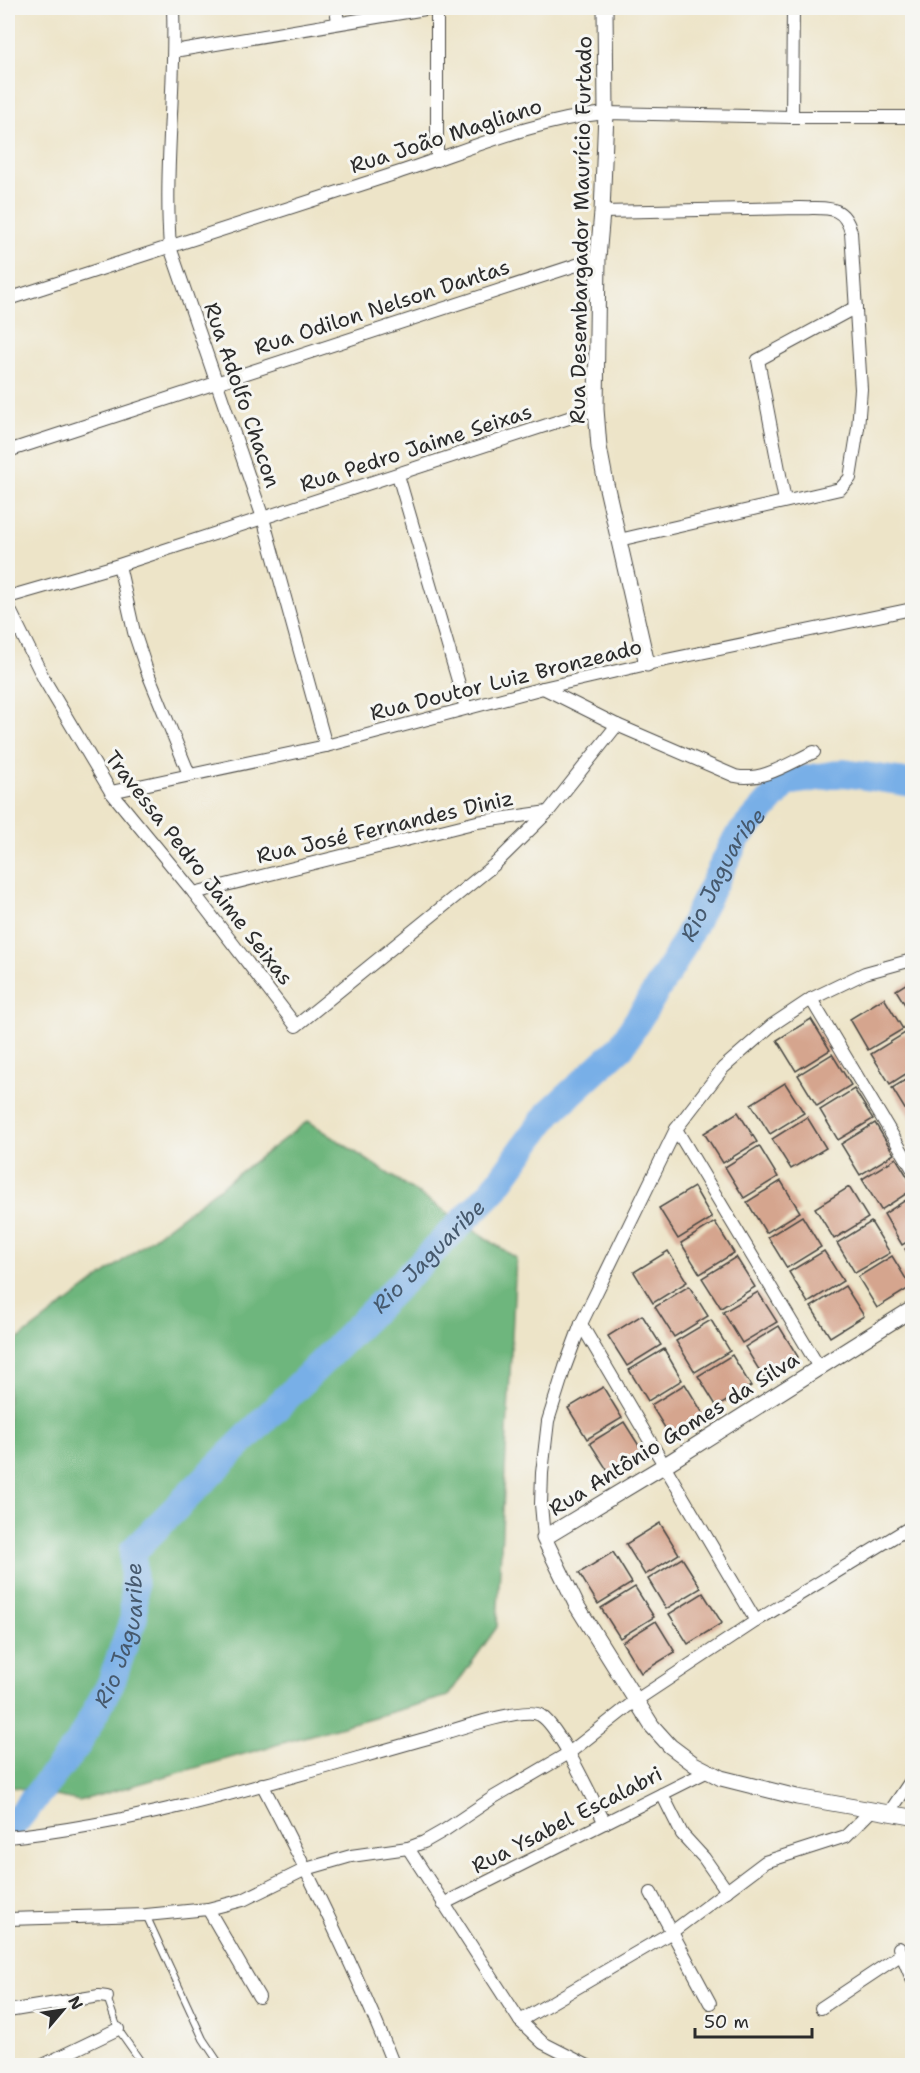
<svg xmlns="http://www.w3.org/2000/svg" width="920" height="2073" font-family="'Shantell Sans',sans-serif">
	<style>
		.forest { fill: #6eb67d; stroke: #4c7054; stroke-width: 1.5 }
		.lines { fill: none; stroke-linecap: round; stroke-linejoin: round }
		.river { stroke: #78afe7; stroke-width: 28 }
		.building { fill: #d5a58e }
		.service-casing { stroke: #484743; stroke-width: 8 }
		.minor-casing { stroke: #484743; stroke-width: 14 }
		.tertiary-casing { stroke: #484743; stroke-width: 17 }
		.service { stroke: #fff; stroke-width: 6 }
		.minor { stroke: #fff; stroke-width: 12 }
		.tertiary { stroke: #fff; stroke-width: 15 }
		.labels { text-anchor: middle; dominant-baseline: central; stroke-width: 6; stroke-linejoin: round; paint-order: stroke }
		.street-label { font-size: 21px; fill: #2b2b2b; stroke: #f6f6f2 }
		.water-label { font-size: 22px; font-style: italic; fill: #46596d; stroke: #f6f6f2 }
	</style>
	<rect width="100%" height="100%" fill="#f6f6f2"/>
	<filter id="ink" filterUnits="userSpaceOnUse"><feTurbulence type="fractalNoise" baseFrequency=".0167" numOctaves="2"/><feDisplacementMap in="SourceGraphic" scale="12" xChannelSelector="R" yChannelSelector="G"/><feConvolveMatrix kernelMatrix="1 2 1 2 8 2 1 2 1" color-interpolation-filters="sRGB"/></filter>
	<filter id="wash" filterUnits="userSpaceOnUse"><feTurbulence type="fractalNoise" baseFrequency=".008" numOctaves="4" result="noise"/><feDisplacementMap in="SourceGraphic" scale="24" xChannelSelector="R" yChannelSelector="G"/><feGaussianBlur stdDeviation="1.35" result="paint"/><feColorMatrix in="noise" values="0 0 0 0 0 0 0 0 0 0 0 0 0 0 0 0 0 1.4 0 .05"/><feComposite in="paint" operator="in"/></filter>
	<g filter="url(#wash)">
		<rect width="100%" height="100%" fill="#ede4c8"/>
		<path class="forest" d="M308,1121L516,1258L497,1627L448,1696L79,1801L8,1786V1347Z"/>
		<g class="lines">
			<path class="river" id="s1" d="M12,1826L78,1744L111,1683L134,1617L133,1551L492,1192L549,1113L621,1047L676,959L736,839L787,782L844,773L912,783"/>
		</g>
		<g id="blocks">
			<g class="building">
				<path d="M912,980V1016L896,990Z"/>
				<path d="M884,998L903,1029L868,1050L850,1019Z"/>
				<path d="M811,1019L830,1050L796,1071L777,1040Z"/>
				<path d="M905,1033L912,1045V1070L890,1084L871,1054Z"/>
				<path d="M832,1054L851,1085L817,1106L798,1075Z"/>
				<path d="M912,1076V1118L911,1119L892,1088Z"/>
				<path d="M785,1083L804,1113L770,1134L751,1104Z"/>
				<path d="M854,1089L873,1119L838,1140L820,1110Z"/>
				<path d="M738,1112L757,1142L723,1163L704,1133Z"/>
				<path d="M807,1117L826,1148L791,1169L772,1139Z"/>
				<path d="M875,1123L894,1154L860,1175L841,1144Z"/>
				<path d="M759,1146L778,1177L744,1198L725,1167Z"/>
				<path d="M896,1158L912,1184V1190L881,1210L862,1179Z"/>
				<path d="M781,1181L800,1212L766,1233L747,1202Z"/>
				<path d="M694,1187L712,1218L678,1239L659,1208Z"/>
				<path d="M849,1187L868,1218L834,1239L815,1208Z"/>
				<path d="M912,1196V1239L902,1245L884,1214Z"/>
				<path d="M802,1216L821,1247L787,1268L768,1237Z"/>
				<path d="M715,1222L734,1253L700,1274L681,1243Z"/>
				<path d="M871,1222L890,1253L855,1273L837,1243Z"/>
				<path d="M912,1244V1261L905,1249Z"/>
				<path d="M668,1251L687,1282L653,1303L634,1272Z"/>
				<path d="M824,1251L843,1281L808,1303L789,1272Z"/>
				<path d="M892,1256L911,1287L877,1308L858,1277Z"/>
				<path d="M736,1257L755,1287L721,1308L702,1278Z"/>
				<path d="M689,1286L708,1316L674,1337L655,1307Z"/>
				<path d="M845,1286L864,1316L830,1337L811,1307Z"/>
				<path d="M758,1292L777,1322L742,1343L723,1312Z"/>
				<path d="M642,1315L661,1345L627,1366L608,1336Z"/>
				<path d="M711,1320L730,1351L695,1372L676,1341Z"/>
				<path d="M779,1326L798,1357L764,1378L745,1347Z"/>
				<path d="M664,1349L682,1380L648,1401L629,1370Z"/>
				<path d="M732,1355L751,1386L717,1407L698,1376Z"/>
				<path d="M685,1384L704,1415L670,1436L651,1405Z"/>
				<path d="M603,1387L622,1418L587,1439L568,1408Z"/>
				<path d="M624,1422L643,1452L609,1473L590,1443Z"/>
				<path d="M660,1523L679,1554L645,1575L626,1544Z"/>
				<path d="M613,1552L632,1583L598,1604L579,1573Z"/>
				<path d="M682,1558L701,1588L666,1609L648,1579Z"/>
				<path d="M635,1587L654,1617L620,1638L601,1608Z"/>
				<path d="M703,1593L722,1623L688,1644L669,1614Z"/>
				<path d="M656,1621L675,1652L641,1673L622,1642Z"/>
			</g>
		</g>
	</g>
	<g filter="url(#ink)">
		<use href="#blocks" fill-opacity="0" stroke="#484743" stroke-width="1.5"/>
		<g class="lines">
			<g class="service-casing">
				<g id="service">
					<path d="M146,1915L203,2039L221,2066"/>
					<path d="M107,1997L118,2029L144,2066"/>
				</g>
			</g>
			<g class="minor-casing">
				<g id="minor">
					<path d="M173,8C176,87 164,167 170,247L263,518L326,746"/>
					<path d="M336,8L338,22"/>
					<path d="M174,51L431,8"/>
					<path d="M792,117L793,8"/>
					<path d="M437,160V8"/>
					<path d="M602,212L800,208C826,209 843,203 851,232L861,389L858,428L850,478L840,489L619,540"/>
					<path d="M8,299C137,257 267,215 397,173C465,151 533,120 606,113L792,117H912"/>
					<path d="M8,451L598,258"/>
					<path d="M398,475L466,708"/>
					<path d="M785,501L758,360L856,307"/>
					<path d="M119,565L134,632L147,671L189,774"/>
					<path d="M8,597L119,565L596,409"/>
					<path d="M8,606L45,681L111,792L194,893L296,1026L494,865L548,812L617,725"/>
					<path d="M543,688L617,725L735,776C763,782 789,763 814,752"/>
					<path d="M111,792L326,746L543,688L647,664L912,609"/>
					<path d="M194,893L477,822L548,812"/>
					<path d="M811,999L912,1168"/>
					<path d="M676,1129L820,1369"/>
					<path d="M581,1324L756,1621"/>
					<path d="M544,1538L541,1504L542,1473L548,1421L565,1367L581,1324L676,1129L723,1068L772,1025L811,999L865,973L912,960"/>
					<path d="M262,1784C310,1876 356,1969 394,2066"/>
					<path d="M662,1794L682,1834L704,1858L727,1891"/>
					<path d="M889,1813L912,1779"/>
					<path d="M8,1837C153,1822 295,1775 435,1736C454,1730 524,1706 540,1715C559,1725 593,1801 605,1823"/>
					<path d="M408,1848L520,2021L543,2043L588,2066"/>
					<path d="M651,1893L710,2003"/>
					<path d="M443,1904L708,1771"/>
					<path d="M208,1909L259,1997"/>
					<path d="M8,1919L146,1915L208,1909L243,1900L306,1869L351,1856L408,1848L424,1842L445,1830L494,1797L569,1753L635,1701L756,1621L912,1526"/>
					<path d="M899,1948L912,1979"/>
					<path d="M821,2008L902,1954"/>
					<path d="M8,2011L99,1996L107,1997"/>
					<path d="M520,2021L672,1932L765,1862L846,1836L872,1810"/>
					<path d="M41,2066L118,2029"/>
				</g>
			</g>
			<g class="tertiary-casing">
				<g id="tertiary">
					<path d="M605,8L606,113L602,212L598,258L596,409L599,447L606,484L647,664"/>
					<path d="M912,1309L665,1465L544,1538L577,1606L652,1726L670,1746L694,1764L721,1778L797,1797L912,1817"/>
				</g>
			</g>
			<use href="#service" class="service"/>
			<use href="#minor" class="minor"/>
			<use href="#tertiary" class="tertiary"/>
		</g>
	</g>
	<g class="labels">
		<g class="street-label">
			<text transform="translate(446 136) rotate(-18)">Rua João Magliano</text>
			<text transform="translate(581 230) rotate(-89)">Rua Desembargador Maurício Furtado</text>
			<text transform="translate(382 307) rotate(-18)">Rua Odilon Nelson Dantas</text>
			<text transform="translate(242 395) rotate(71)">Rua Adolfo Chacon</text>
			<text transform="translate(416 448) rotate(-18)">Rua Pedro Jaime Seixas</text>
			<text transform="translate(506 680) rotate(-14)">Rua Doutor Luiz Bronzeado</text>
			<text transform="translate(385 827) rotate(-13)">Rua José Fernandes Diniz</text>
			<text transform="translate(199 868) rotate(52)">Travessa Pedro Jaime Seixas</text>
			<text transform="translate(674 1434) rotate(-32)">Rua Antônio Gomes da Silva</text>
			<text transform="translate(567 1820) rotate(-27)">Rua Ysabel Escalabri</text>
		</g>
		<g class="water-label">
			<text stroke="none"><textPath href="#s1" startOffset="1214">Rio Jaguaribe</textPath></text>
			<text stroke="none"><textPath href="#s1" startOffset="728">Rio Jaguaribe</textPath></text>
			<text stroke="none"><textPath href="#s1" startOffset="224">Rio Jaguaribe</textPath></text>
		</g>
	</g>
	<rect width="920" height="2073" fill="none" stroke="#f6f6f2" stroke-width="30"/>
	<g transform="translate(63 2010) rotate(61)" stroke="#f6f6f2" stroke-width="4.5" paint-order="stroke">
	<path d="M0-4.5L10 22L0 15L-10 22Z" fill="#2b2b2b"/>
	<text y="-9" font-size="16" font-weight="bold" text-anchor="middle" fill="#2b2b2b">N</text>
	</g>
	<path d="M695 2028v9h117v-9" fill="none" stroke="#2b2b2b" stroke-width="3"/>
	<text x="704" y="2028" font-size="18" fill="#2b2b2b" stroke="#f6f6f2" stroke-width="4.5" paint-order="stroke">50 m</text>
</svg>
